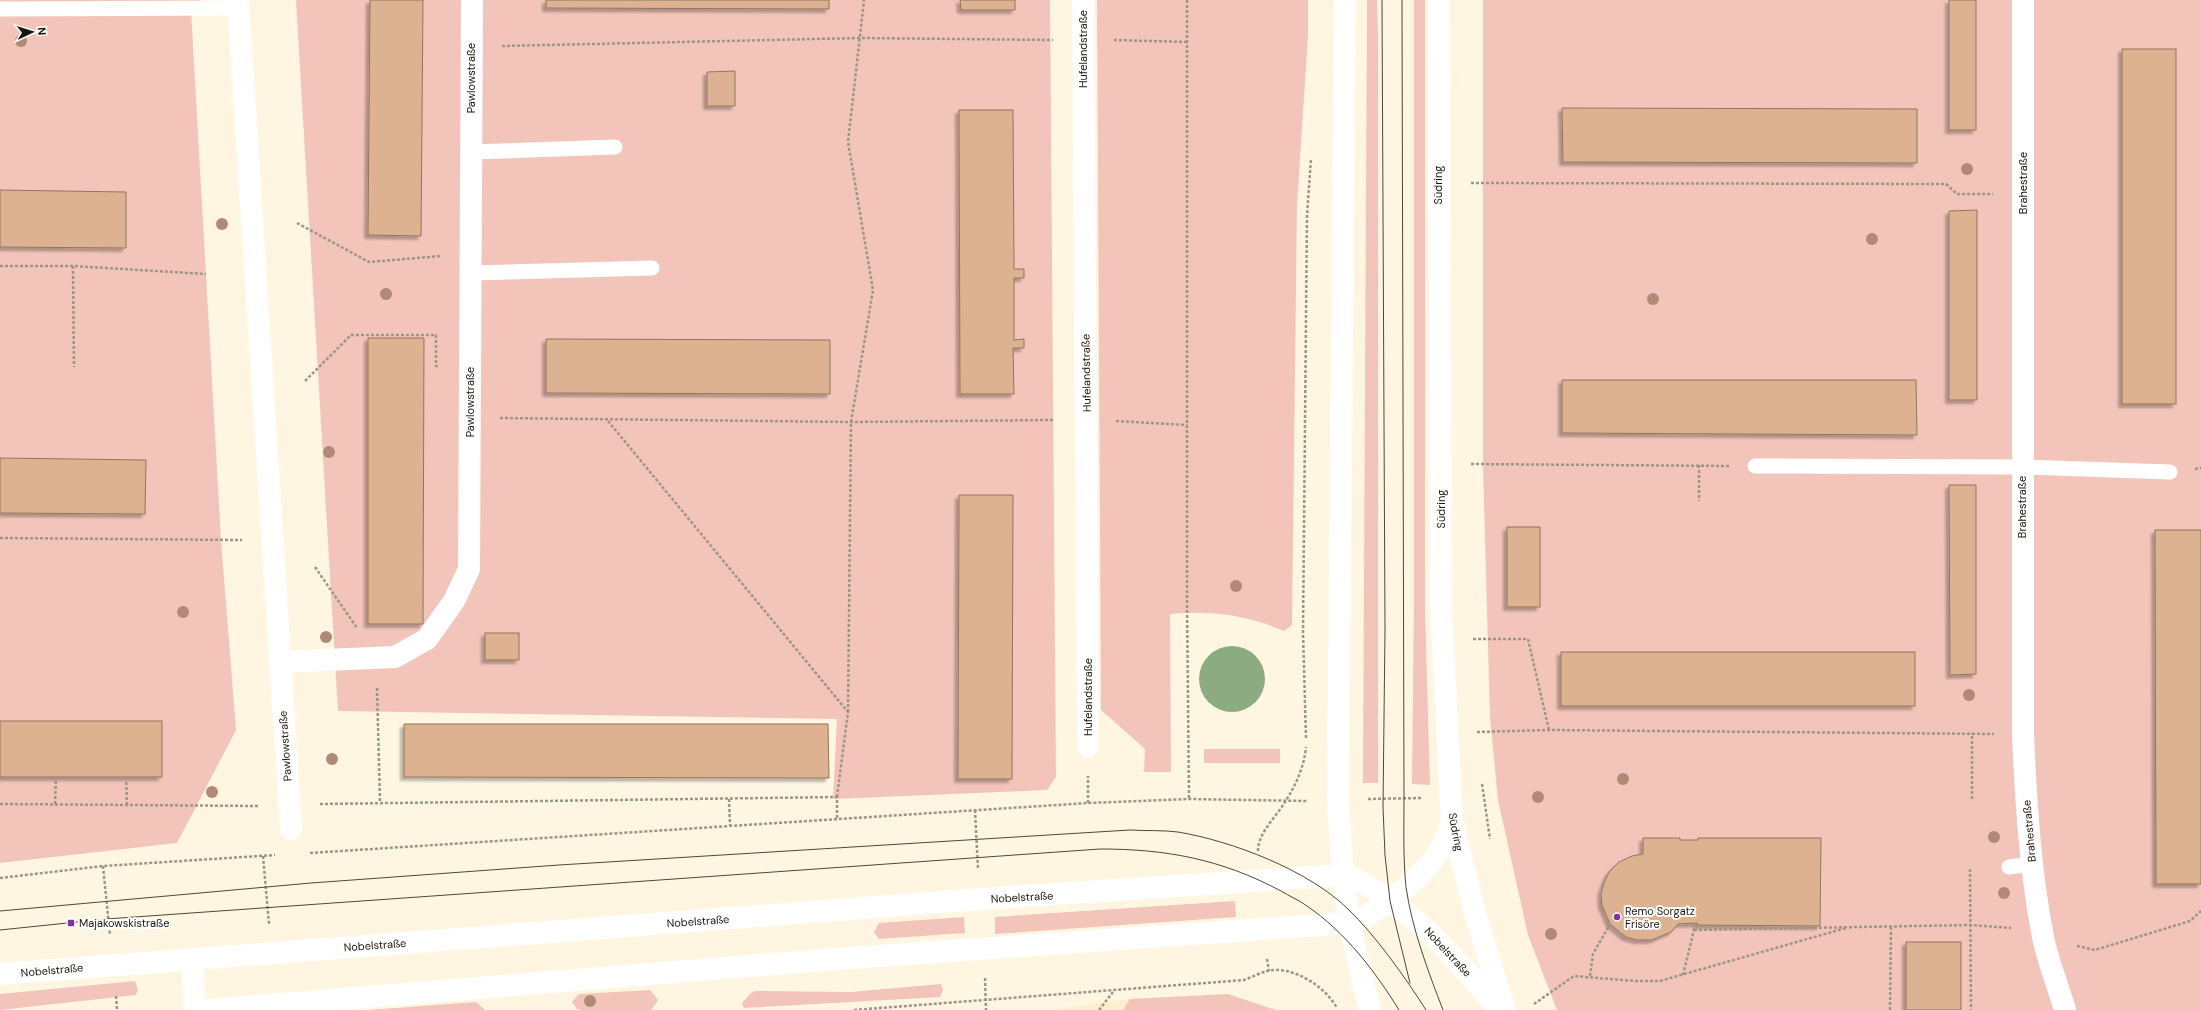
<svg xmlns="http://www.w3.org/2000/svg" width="2201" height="1010" font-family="'DM Sans',sans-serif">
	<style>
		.built { fill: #fdeecd }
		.green { fill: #f3c5ba }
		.water { fill: #8dab81 }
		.building { fill: #ddb291; stroke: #90755f; filter: url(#shadow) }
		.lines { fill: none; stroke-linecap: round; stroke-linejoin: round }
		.path { stroke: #9e9685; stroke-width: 2.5; stroke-dasharray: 3 2; stroke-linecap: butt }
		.service { stroke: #fff; stroke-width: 15 }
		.minor { stroke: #fff; stroke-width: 22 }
		.secondary { stroke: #fff; stroke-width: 22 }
		.primary { stroke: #fff; stroke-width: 22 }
		.tram { stroke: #4f483a; stroke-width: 1 }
		.tree { fill: #b18977 }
		.poi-dot { fill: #85319f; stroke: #fff; stroke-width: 1.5 }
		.labels { text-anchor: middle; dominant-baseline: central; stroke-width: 4; stroke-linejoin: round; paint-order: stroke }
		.street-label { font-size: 11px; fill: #1c160a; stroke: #fff }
		.poi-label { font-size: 11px; fill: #1c160a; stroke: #fff; text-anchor: start }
	</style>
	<defs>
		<filter id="shadow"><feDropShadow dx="-3.5" dy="3.5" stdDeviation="1" flood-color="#0004"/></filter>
	</defs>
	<rect width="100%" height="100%" fill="#fff6e1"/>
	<path class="built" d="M1228,994L1276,1010H1047L1130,999Z"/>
	<g class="green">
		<path d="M0,0H201L191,10L221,540L236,730L177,843L0,863Z"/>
		<path d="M296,0H1050L1056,777L1047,790L833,799L837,719L338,711Z"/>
		<path d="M1097,0H1308V35L1297,205L1292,625L1284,631C1248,615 1209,610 1170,614L1171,772H1144L1145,749L1101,710Z"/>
		<path d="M1367,0H1377L1378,37V783H1363Z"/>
		<path d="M1414,0H1425V609L1430,785L1412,784L1414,601Z"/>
		<path d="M1483,0H2201V1010H1557L1528,935L1498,800L1490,717L1483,465Z"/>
		<rect x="1204" y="749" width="76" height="14"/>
		<path d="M1235,901L1236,917L995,934V917Z"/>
		<path d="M964,917L965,933L879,939L874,932L879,923Z"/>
		<path d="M135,981L138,990L136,995L0,1010V994Z"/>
		<path d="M941,984L943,990L940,997L744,1008L742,1003L750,994L755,991L851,992Z"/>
		<path d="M650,990L658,1000L651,1010H582L577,1009L572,1002L579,994Z"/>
		<path d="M1228,994L1276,1010H1123L1130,999Z"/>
		<path d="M476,1002L485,1010H368Z"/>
	</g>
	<circle class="water" cx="1232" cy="679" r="33"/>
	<g class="building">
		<path d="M370,0H423L421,236L368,235Z"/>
		<path d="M546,0H829V9L546,8Z"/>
		<path d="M960,0H1015V10H961Z"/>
		<rect x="1949" y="0" width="27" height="130"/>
		<rect x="2122" y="49" width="54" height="355"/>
		<path d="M735,71V106H707V72Z"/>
		<path d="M1562,108L1917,109V163L1563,162Z"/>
		<path d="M959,110H1013L1014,269H1024V278H1014V340L1024,339V348H1013L1014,394H960Z"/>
		<path d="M0,190L126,192V248L0,247Z"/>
		<path d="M1977,210V400H1949V211Z"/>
		<path d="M368,338H424L423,624H368Z"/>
		<path d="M546,339L830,340V394L546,393Z"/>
		<path d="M1562,380H1916L1917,435L1562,433Z"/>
		<path d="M0,458L146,460L145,514L0,513Z"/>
		<path d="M1949,485H1976V674L1950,675Z"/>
		<path d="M959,495H1013L1012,779H958Z"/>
		<rect x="1507" y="527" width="33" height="80"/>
		<path d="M2155,530H2201V884H2156Z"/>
		<rect x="485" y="633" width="34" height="27"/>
		<rect x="1561" y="652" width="354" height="54"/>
		<rect x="0" y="721" width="162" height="56"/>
		<path d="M404,724H828L829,778L404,777Z"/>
		<path d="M1643,838H1680V840H1698V838H1821L1820,926L1697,925V923L1678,924L1671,932L1652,940H1637L1626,937L1610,924L1602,905L1601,894L1604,883L1609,872L1619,862L1632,856L1643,854Z"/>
		<rect x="1906" y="942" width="55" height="68"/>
	</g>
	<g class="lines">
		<g class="path">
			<path d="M1187,0V601L1189,799"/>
			<path d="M1114,40L1187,42"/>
			<path d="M502,46L860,38L1053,40"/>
			<path d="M1471,183L1946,184L1957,194H1993"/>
			<path d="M297,223L369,262L441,256"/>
			<path d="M0,266H73L206,274"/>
			<path d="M73,266L74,367"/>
			<path d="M305,381L351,335H436V366H440"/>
			<path d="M500,418L851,422L1055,420"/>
			<path d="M608,421L848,712L837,797"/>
			<path d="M1116,421L1187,425"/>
			<path d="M1471,464L1730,466"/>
			<path d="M1699,465V501"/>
			<path d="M2195,469L2201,468"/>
			<path d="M0,538L242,540"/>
			<path d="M315,567L357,628"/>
			<path d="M1473,639H1528L1549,730"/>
			<path d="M377,688L380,802"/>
			<path d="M848,712L851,422L873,290L848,142L864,0"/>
			<path d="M1477,732L1549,730L1994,734"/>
			<path d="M1306,738L1303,632L1307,215L1311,159"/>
			<path d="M126,777L127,805"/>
			<path d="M1482,784L1490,839"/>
			<path d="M729,799L730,825"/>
			<path d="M1368,799L1421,798"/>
			<path d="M1972,799V733"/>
			<path d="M1088,803V776"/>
			<path d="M0,804L259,806"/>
			<path d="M55,804L56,777"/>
			<path d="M320,804L837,797V818"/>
			<path d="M975,810L978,869"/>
			<path d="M1258,851C1258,833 1276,817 1285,802C1296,785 1304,767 1306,747"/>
			<path d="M310,853L1088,803L1189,799L1307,801"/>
			<path d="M263,856L269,924"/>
			<path d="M103,866L110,935"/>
			<path d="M1970,869L1971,1010"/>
			<path d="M0,878L103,866L275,855"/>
			<path d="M1694,930L1970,925L2011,928"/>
			<path d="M2077,946L2095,950L2190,921L2201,911"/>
			<path d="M1267,959L1269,971"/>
			<path d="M1683,975L1694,930L1693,923"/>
			<path d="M1590,976L1593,954L1610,924"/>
			<path d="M985,978L986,1010"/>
			<path d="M116,996L117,1010"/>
			<path d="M1534,1004L1574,976L1635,981H1660L1846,928"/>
			<path d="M854,1010L1244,980C1252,977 1260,973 1267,971C1292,965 1325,986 1337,1008"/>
			<path d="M1099,1010L1113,992"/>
			<path d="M1890,1010L1891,927"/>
		</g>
		<g class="service">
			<path d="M0,9L238,8"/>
			<path d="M471,152L615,147"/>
			<path d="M471,273L652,268"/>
			<path d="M1755,466L2022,467L2170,472"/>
			<path d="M2009,867L2032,864"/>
		</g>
		<g class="minor">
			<path d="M238,0L291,829"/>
			<path d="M1083,0L1088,746"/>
			<path d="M2023,0V734C2026,802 2030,870 2043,937C2048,962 2058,986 2065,1010"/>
			<path d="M279,662L395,657L427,639L454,601L469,569L472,0"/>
			<path d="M193,959L194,1010"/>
		</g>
		<g class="secondary">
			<path d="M0,974L980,899L1343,875"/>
			<path d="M207,1010L835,959L1349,923"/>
		</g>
		<g class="primary">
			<path d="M1345,0L1338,800L1343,875L1349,923L1370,1010"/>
			<path d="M1439,0L1441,606L1452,820L1476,917L1505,1010"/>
			<path d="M1343,875C1362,880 1375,890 1391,902C1434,931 1466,971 1500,1010"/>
			<path d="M1349,923C1377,915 1416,882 1434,859C1443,847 1448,834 1452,820"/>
		</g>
		<g class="tram">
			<path d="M1382,0L1385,629L1383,807L1385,855L1390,901L1410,983"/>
			<path d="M1402,0L1404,798C1404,827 1403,858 1406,887C1412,929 1428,971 1443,1010"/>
			<path d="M0,911L311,883L559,865L1130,830C1146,831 1163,830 1178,832C1232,841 1308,870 1348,909C1376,936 1405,977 1426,1010"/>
			<path d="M0,930L106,919L1100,849C1166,849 1221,859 1281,891C1289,896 1299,900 1307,906C1345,932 1375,971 1399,1010"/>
		</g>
	</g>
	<g class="tree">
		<circle cx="21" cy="41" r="6"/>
		<circle cx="1967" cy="169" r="6"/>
		<circle cx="222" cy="224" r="6"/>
		<circle cx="1872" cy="239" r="6"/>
		<circle cx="386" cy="294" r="6"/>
		<circle cx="1653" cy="299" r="6"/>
		<circle cx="329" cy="452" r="6"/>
		<circle cx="1236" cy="586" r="6"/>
		<circle cx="183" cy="612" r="6"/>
		<circle cx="326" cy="637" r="6"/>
		<circle cx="1969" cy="695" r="6"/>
		<circle cx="332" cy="759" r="6"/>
		<circle cx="1623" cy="779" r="6"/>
		<circle cx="212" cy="792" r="6"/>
		<circle cx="1538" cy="797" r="6"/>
		<circle cx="1994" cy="837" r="6"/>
		<circle cx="2004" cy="893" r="6"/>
		<circle cx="1551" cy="934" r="6"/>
		<circle cx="590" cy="1001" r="6"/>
	</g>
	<g class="poi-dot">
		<circle cx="1617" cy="917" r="4"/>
		<rect x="67" y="919" width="8" height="8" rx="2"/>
	</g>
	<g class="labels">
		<g class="street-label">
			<text transform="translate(1083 49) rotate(-90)">Hufelandstraße</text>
			<text transform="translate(471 78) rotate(-90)">Pawlowstraße</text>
			<text transform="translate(2023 183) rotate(-90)">Brahestraße</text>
			<text transform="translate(1438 185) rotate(-90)">Südring</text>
			<text transform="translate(1086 373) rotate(-91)">Hufelandstraße</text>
			<text transform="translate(470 402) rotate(-90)">Pawlowstraße</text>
			<text transform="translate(2022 507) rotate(-90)">Brahestraße</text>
			<text transform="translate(1441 509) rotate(-90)">Südring</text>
			<text transform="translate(1088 697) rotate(-90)">Hufelandstraße</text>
			<text transform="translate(285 746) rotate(-94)">Pawlowstraße</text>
			<text transform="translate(2029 831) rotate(-95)">Brahestraße</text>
			<text transform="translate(1456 832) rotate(79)">Südring</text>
			<text transform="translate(1022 897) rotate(-3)">Nobelstraße</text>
			<text transform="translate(698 921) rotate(-4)">Nobelstraße</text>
			<text transform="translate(375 945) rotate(-4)">Nobelstraße</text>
			<text transform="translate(1448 952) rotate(47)">Nobelstraße</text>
			<text transform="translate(52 970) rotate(-5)">Nobelstraße</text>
		</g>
		<g class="poi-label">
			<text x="1625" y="911">Remo Sorgatz<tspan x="1625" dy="13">Frisöre</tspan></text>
			<text x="79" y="923">Majakowskistraße</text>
		</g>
	</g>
	<g transform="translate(32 32) rotate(86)" stroke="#ffffff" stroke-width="3" paint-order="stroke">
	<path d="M0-3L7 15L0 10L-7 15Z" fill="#1c160a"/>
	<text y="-6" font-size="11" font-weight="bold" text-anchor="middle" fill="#1c160a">N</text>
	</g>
</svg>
